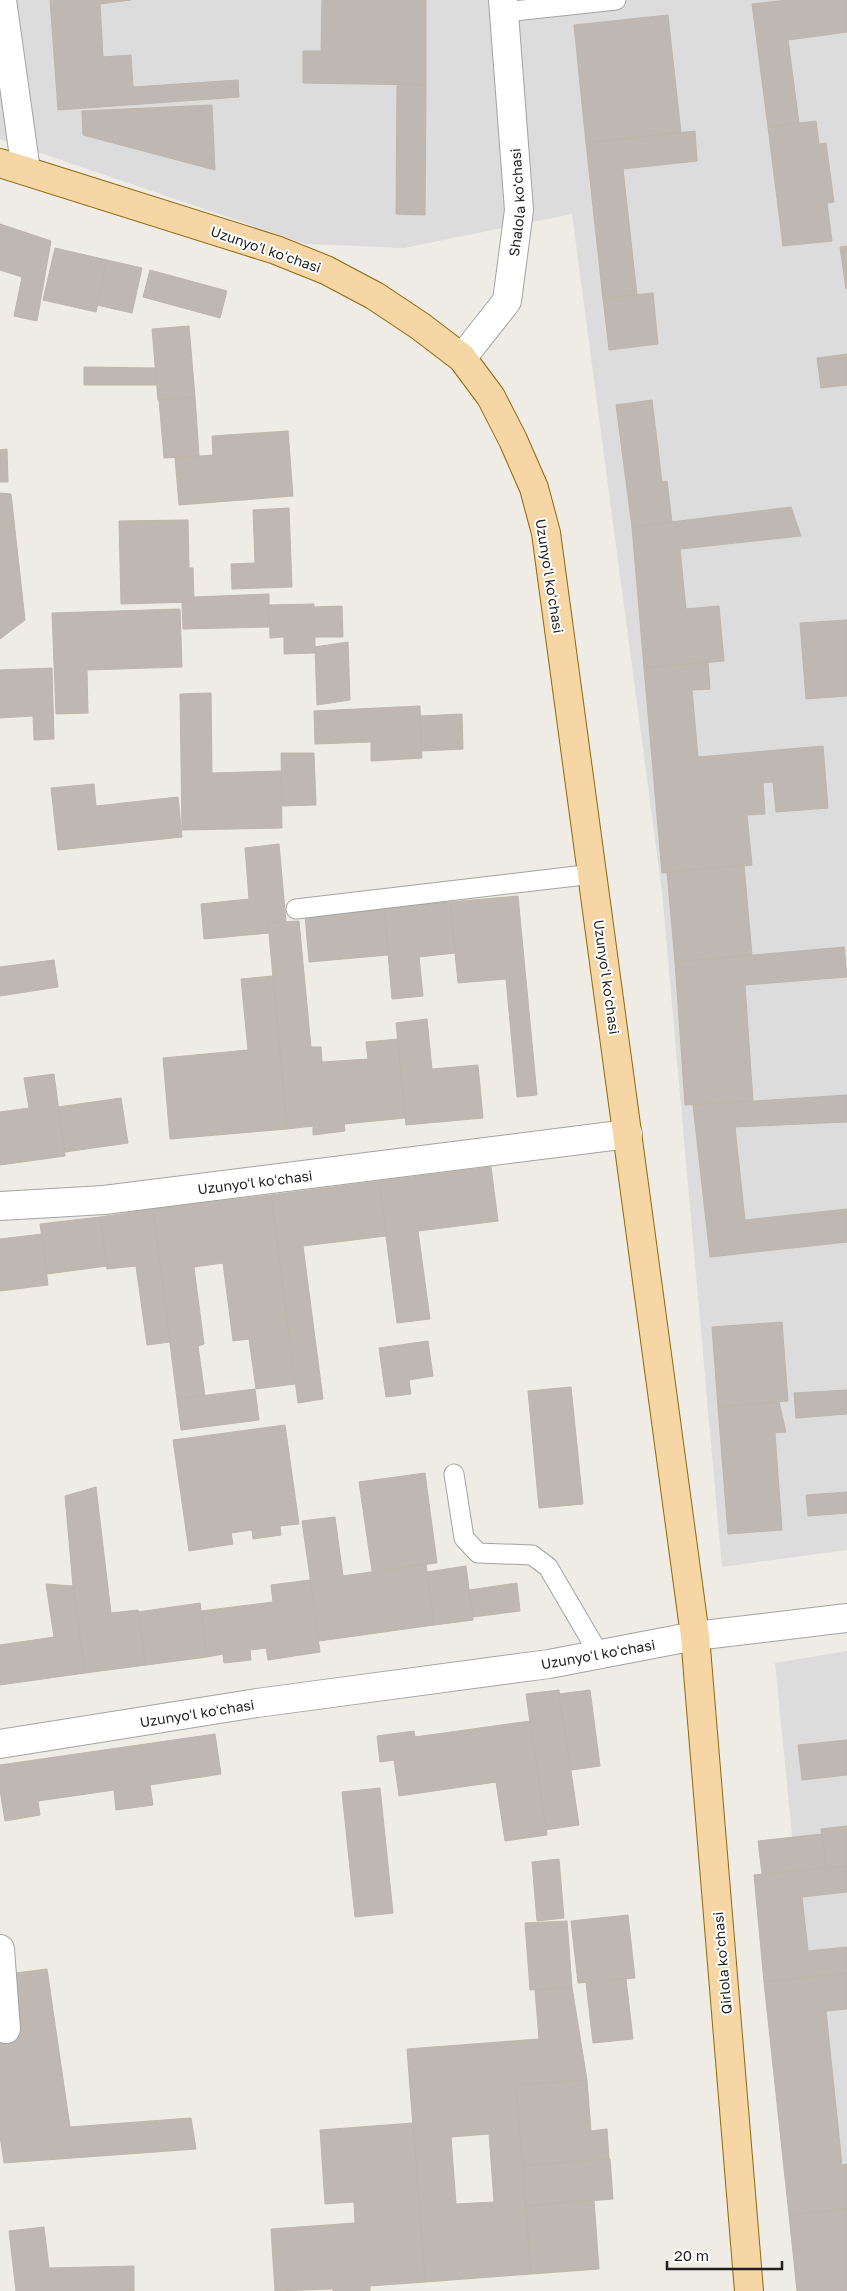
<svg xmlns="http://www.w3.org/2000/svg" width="847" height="2291" font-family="'Golos Text',sans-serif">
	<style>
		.residential { fill: #dddcdc }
		.building { fill: #bfb8b2; stroke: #bfb4a9; fill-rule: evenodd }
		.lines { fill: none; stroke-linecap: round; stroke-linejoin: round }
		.service-casing { stroke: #a3a3a3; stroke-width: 21 }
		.minor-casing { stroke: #a3a3a3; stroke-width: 30 }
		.tertiary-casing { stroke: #a3a3a3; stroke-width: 30 }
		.primary-casing { stroke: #8e690b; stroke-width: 30 }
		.service { stroke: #fff; stroke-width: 19 }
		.minor { stroke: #fff; stroke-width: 28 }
		.tertiary { stroke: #fff; stroke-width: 28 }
		.primary { stroke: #f5d6a4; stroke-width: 28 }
		.labels { text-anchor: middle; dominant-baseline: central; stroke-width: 4; stroke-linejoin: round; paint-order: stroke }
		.street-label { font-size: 14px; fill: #1f1f1f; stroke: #fff }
	</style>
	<rect width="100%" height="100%" fill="#efece5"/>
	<g class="residential">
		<path d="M0,0H847V1550L722,1567L662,892L572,214L404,248L306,244L0,139Z"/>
		<path d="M847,1651V2291H837L775,1663Z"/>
	</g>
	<g class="building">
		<path d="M50,0H131L100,4L103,57L131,55L133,87L238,80L239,97L58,110Z"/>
		<path d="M322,0H426V85L303,83V51H321Z"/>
		<path d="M788,0H847V32L788,40L799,123L768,127L752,4Z"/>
		<path d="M668,15L681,133L586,143L574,25Z"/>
		<path d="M397,84L426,85L425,215L396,214Z"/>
		<path d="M212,105L215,170L83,135L82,111Z"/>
		<path d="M816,121L819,144L826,143L834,202L827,203L832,241L783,246L768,127Z"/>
		<path d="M695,131L697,161L623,169L637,295L603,299L586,143Z"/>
		<path d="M0,224L51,241L37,321L14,316L22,277L0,270Z"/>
		<path d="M847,246V289H846L840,247Z"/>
		<path d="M55,248L107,260L96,312L43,300Z"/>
		<path d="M107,260L142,268L132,313L97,305Z"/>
		<path d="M150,270L227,291L220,318L143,297Z"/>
		<path d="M653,293L658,344L609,350L603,298Z"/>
		<path d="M189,326L195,397L158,400L152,329Z"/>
		<path d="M847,354V385L821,388L817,358Z"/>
		<path d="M84,367L155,368L156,385H84Z"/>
		<path d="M195,397L199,456L164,458L159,400Z"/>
		<path d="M652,400L662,482L667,481L672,522L632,527L616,405Z"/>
		<path d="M288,431L293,496L179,505L175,458L213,455L212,436Z"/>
		<path d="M7,449L8,482H0V450Z"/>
		<path d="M0,493L11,494L25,620L0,639Z"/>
		<path d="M791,507L801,536L680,549L686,609L719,606L724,661L644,668L632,527Z"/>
		<path d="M289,508L292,587L232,589L231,564L255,563L253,510Z"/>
		<path d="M188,520L189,568H193L194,602L121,604L119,521Z"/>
		<path d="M269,594V627L183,629L182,602H194V597Z"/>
		<path d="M314,604V607L342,606L343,637H315V653L284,654V637L270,638L269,605Z"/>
		<path d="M180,609L182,667L87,670L88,713L56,714L52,613Z"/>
		<path d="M847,620V696L806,699L800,623Z"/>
		<path d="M348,642L350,700L317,705L315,647Z"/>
		<path d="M708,662L710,689L692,690L698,757L823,746L828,808L776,812L773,782L763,783L765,814L747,815L752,865L662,873L644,668Z"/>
		<path d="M52,668L54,739L34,740L33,716L0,718V670Z"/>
		<path d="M211,693L212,773L281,771L282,828L182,830L180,694Z"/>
		<path d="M420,706L422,758L371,761V742L315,744L314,711Z"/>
		<path d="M462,714L463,749L422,751L420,716Z"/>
		<path d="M281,753H314L316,805L282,806Z"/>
		<path d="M94,784L96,806L178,797L182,837L58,850L51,788Z"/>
		<path d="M279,844L286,922L268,923L269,933L204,939L201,904L249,899L245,848Z"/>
		<path d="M744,865L752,955L675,962L667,872Z"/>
		<path d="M518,896L537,1095L517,1097L506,979L458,983L450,902Z"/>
		<path d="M450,902L455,953L419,957L423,996L392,999L384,907Z"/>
		<path d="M384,907L388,955L309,962L305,915Z"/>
		<path d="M299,921L311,1047H321L322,1062L368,1059L366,1042L398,1039L405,1118L344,1124L345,1131L313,1135V1126L287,1129L268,923Z"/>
		<path d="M844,947L847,977L745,985L753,1101L685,1105L675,962Z"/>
		<path d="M54,960L58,987L0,996V967Z"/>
		<path d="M273,976L287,1129L170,1139L163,1058L248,1050L241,979Z"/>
		<path d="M427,1019L432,1069L478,1065L483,1118L406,1125L396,1023Z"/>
		<path d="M54,1074L65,1156L0,1165V1112L29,1108L24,1078Z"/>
		<path d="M847,1095V1122L735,1127L745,1220L847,1209V1242L710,1257L693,1105Z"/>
		<path d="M121,1098L128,1143L65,1152L58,1107Z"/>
		<path d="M491,1167L498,1221L418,1231L430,1319L397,1323L379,1181Z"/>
		<path d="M379,1181L386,1236L303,1246L323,1399L298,1403L271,1195Z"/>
		<path d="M271,1195L295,1384L256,1389L249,1339L233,1341L223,1263L194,1267L204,1344L198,1346L205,1396L177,1399L153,1209Z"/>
		<path d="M153,1209L170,1342L147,1345L136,1266L107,1269L100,1217Z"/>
		<path d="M100,1217L107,1266L47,1274L40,1224Z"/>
		<path d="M42,1234L48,1285L0,1291V1239Z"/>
		<path d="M782,1322L788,1401L718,1407L712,1327Z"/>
		<path d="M428,1341L433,1376L409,1380L411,1394L386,1397L379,1348Z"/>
		<path d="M571,1387L583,1504L539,1508L528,1391Z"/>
		<path d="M255,1389L259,1420L181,1430L177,1399Z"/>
		<path d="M847,1390V1414L796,1418L794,1393Z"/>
		<path d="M779,1402L786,1432L775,1433L782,1530L728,1534L718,1407Z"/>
		<path d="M285,1425L299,1524L280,1526L281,1535L253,1539L252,1530L231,1533L233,1544L189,1551L173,1440Z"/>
		<path d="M425,1473L437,1563L372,1571L359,1482Z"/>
		<path d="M96,1487L111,1613L138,1610L146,1665L85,1673L73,1586L65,1496Z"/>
		<path d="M847,1492V1513L808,1516L806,1495Z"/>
		<path d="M335,1517L343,1576L426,1564L434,1625L319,1641L302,1521Z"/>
		<path d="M466,1566L473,1620L434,1625L427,1572Z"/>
		<path d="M310,1580L320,1652L268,1660L266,1648L250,1650L251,1660L224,1663L223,1654L207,1657L201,1611L273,1602L271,1585Z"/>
		<path d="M517,1583L520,1611L473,1617L469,1590Z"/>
		<path d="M46,1584L73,1586L85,1673L0,1685V1645L54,1637Z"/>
		<path d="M200,1603L207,1657L146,1665L138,1612Z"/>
		<path d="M559,1690L579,1825L545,1830L526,1694Z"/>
		<path d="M590,1690L600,1766L571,1770L559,1694Z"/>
		<path d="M530,1721L547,1835L505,1841L496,1782L399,1796L394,1760L380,1762L377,1736L414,1731L415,1737Z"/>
		<path d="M215,1734L221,1774L150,1785L153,1805L116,1810L114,1790L38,1801L40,1815L5,1821L0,1790V1765Z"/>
		<path d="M847,1740V1775L802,1780L798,1745Z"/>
		<path d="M380,1788L393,1913L355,1917L342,1792Z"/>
		<path d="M847,1826V1866L826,1868L821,1829Z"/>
		<path d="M822,1834L826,1868L762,1874L758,1841Z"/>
		<path d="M559,1859L564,1918L537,1921L532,1862Z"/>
		<path d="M847,1866V1892L802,1897L808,1951L847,1947V1973L764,1982L754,1875Z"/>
		<path d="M628,1915L635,1978L578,1983L571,1921Z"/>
		<path d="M567,1921L572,1987L530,1990L525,1923Z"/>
		<path d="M47,1969L70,2127L191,2118L196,2149L4,2163L0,2136V2038L8,1974Z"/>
		<path d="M847,1973V2009L826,2011L842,2165L847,2164V2209L789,2215L764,1982Z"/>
		<path d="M626,1979L633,2039L593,2043L586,1983Z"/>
		<path d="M572,1987L587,2080L516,2085L531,2274L425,2282L407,2049L539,2039L535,1990ZM489,2134L494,2202L456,2204L451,2137Z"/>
		<path d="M587,2080L591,2131L607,2129L609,2159L523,2166L516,2085Z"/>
		<path d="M413,2123L425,2282L370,2286V2291H333V2289L275,2291L271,2229L355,2223L354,2202L325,2204L320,2130Z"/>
		<path d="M610,2159L613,2199L526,2206L523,2166Z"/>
		<path d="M594,2200L599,2269L531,2274L526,2206Z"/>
		<path d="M847,2209V2291H797L789,2215Z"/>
		<path d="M44,2227L49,2268L134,2266V2291H16L9,2231Z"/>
	</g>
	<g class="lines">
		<g class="service-casing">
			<g id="service">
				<path d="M504,12L616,0"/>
				<path d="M296,909L593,874"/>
				<path d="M454,1474L464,1538L478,1553L532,1555L548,1567L599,1654"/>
			</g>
		</g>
		<g class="minor-casing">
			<g id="minor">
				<path d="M2,0L26,171"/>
				<path id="s1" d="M462,358L507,301L519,210L503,0"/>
				<path d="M0,1206L104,1200L628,1134"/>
				<path d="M0,1744L257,1703L549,1664L695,1636"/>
				<path d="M0,1949L6,2029"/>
			</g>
		</g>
		<g class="tertiary-casing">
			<path id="tertiary" d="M695,1636L847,1618"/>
		</g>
		<g class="primary-casing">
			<path id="primary" d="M0,163L276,250L326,270L375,296L420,326L462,358L491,397L513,440L534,488L546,533L695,1636L749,2291"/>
		</g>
		<use href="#service" class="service"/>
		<use href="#minor" class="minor"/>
		<use href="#tertiary" class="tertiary"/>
		<use href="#primary" class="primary"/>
	</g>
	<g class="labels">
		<g class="street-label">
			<text stroke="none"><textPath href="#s1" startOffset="172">Shalola ko'chasi</textPath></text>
			<text transform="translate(266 249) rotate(19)">Uzunyoʻl koʻchasi</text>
			<text transform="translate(550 576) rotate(81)">Uzunyoʻl koʻchasi</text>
			<text transform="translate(607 977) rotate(82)">Uzunyoʻl koʻchasi</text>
			<text transform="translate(255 1182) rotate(-7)">Uzunyoʻl koʻchasi</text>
			<text transform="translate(598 1654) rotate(-10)">Uzunyoʻl koʻchasi</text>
			<text transform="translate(197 1713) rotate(-9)">Uzunyoʻl koʻchasi</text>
			<text transform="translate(722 1963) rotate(-95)">Qirlola koʻchasi</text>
		</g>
	</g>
	<path d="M667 2261v8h115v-8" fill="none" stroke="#1f1f1f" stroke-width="2.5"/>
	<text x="674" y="2261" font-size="15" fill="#1f1f1f" stroke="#ffffff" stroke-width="4" paint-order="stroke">20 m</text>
</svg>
